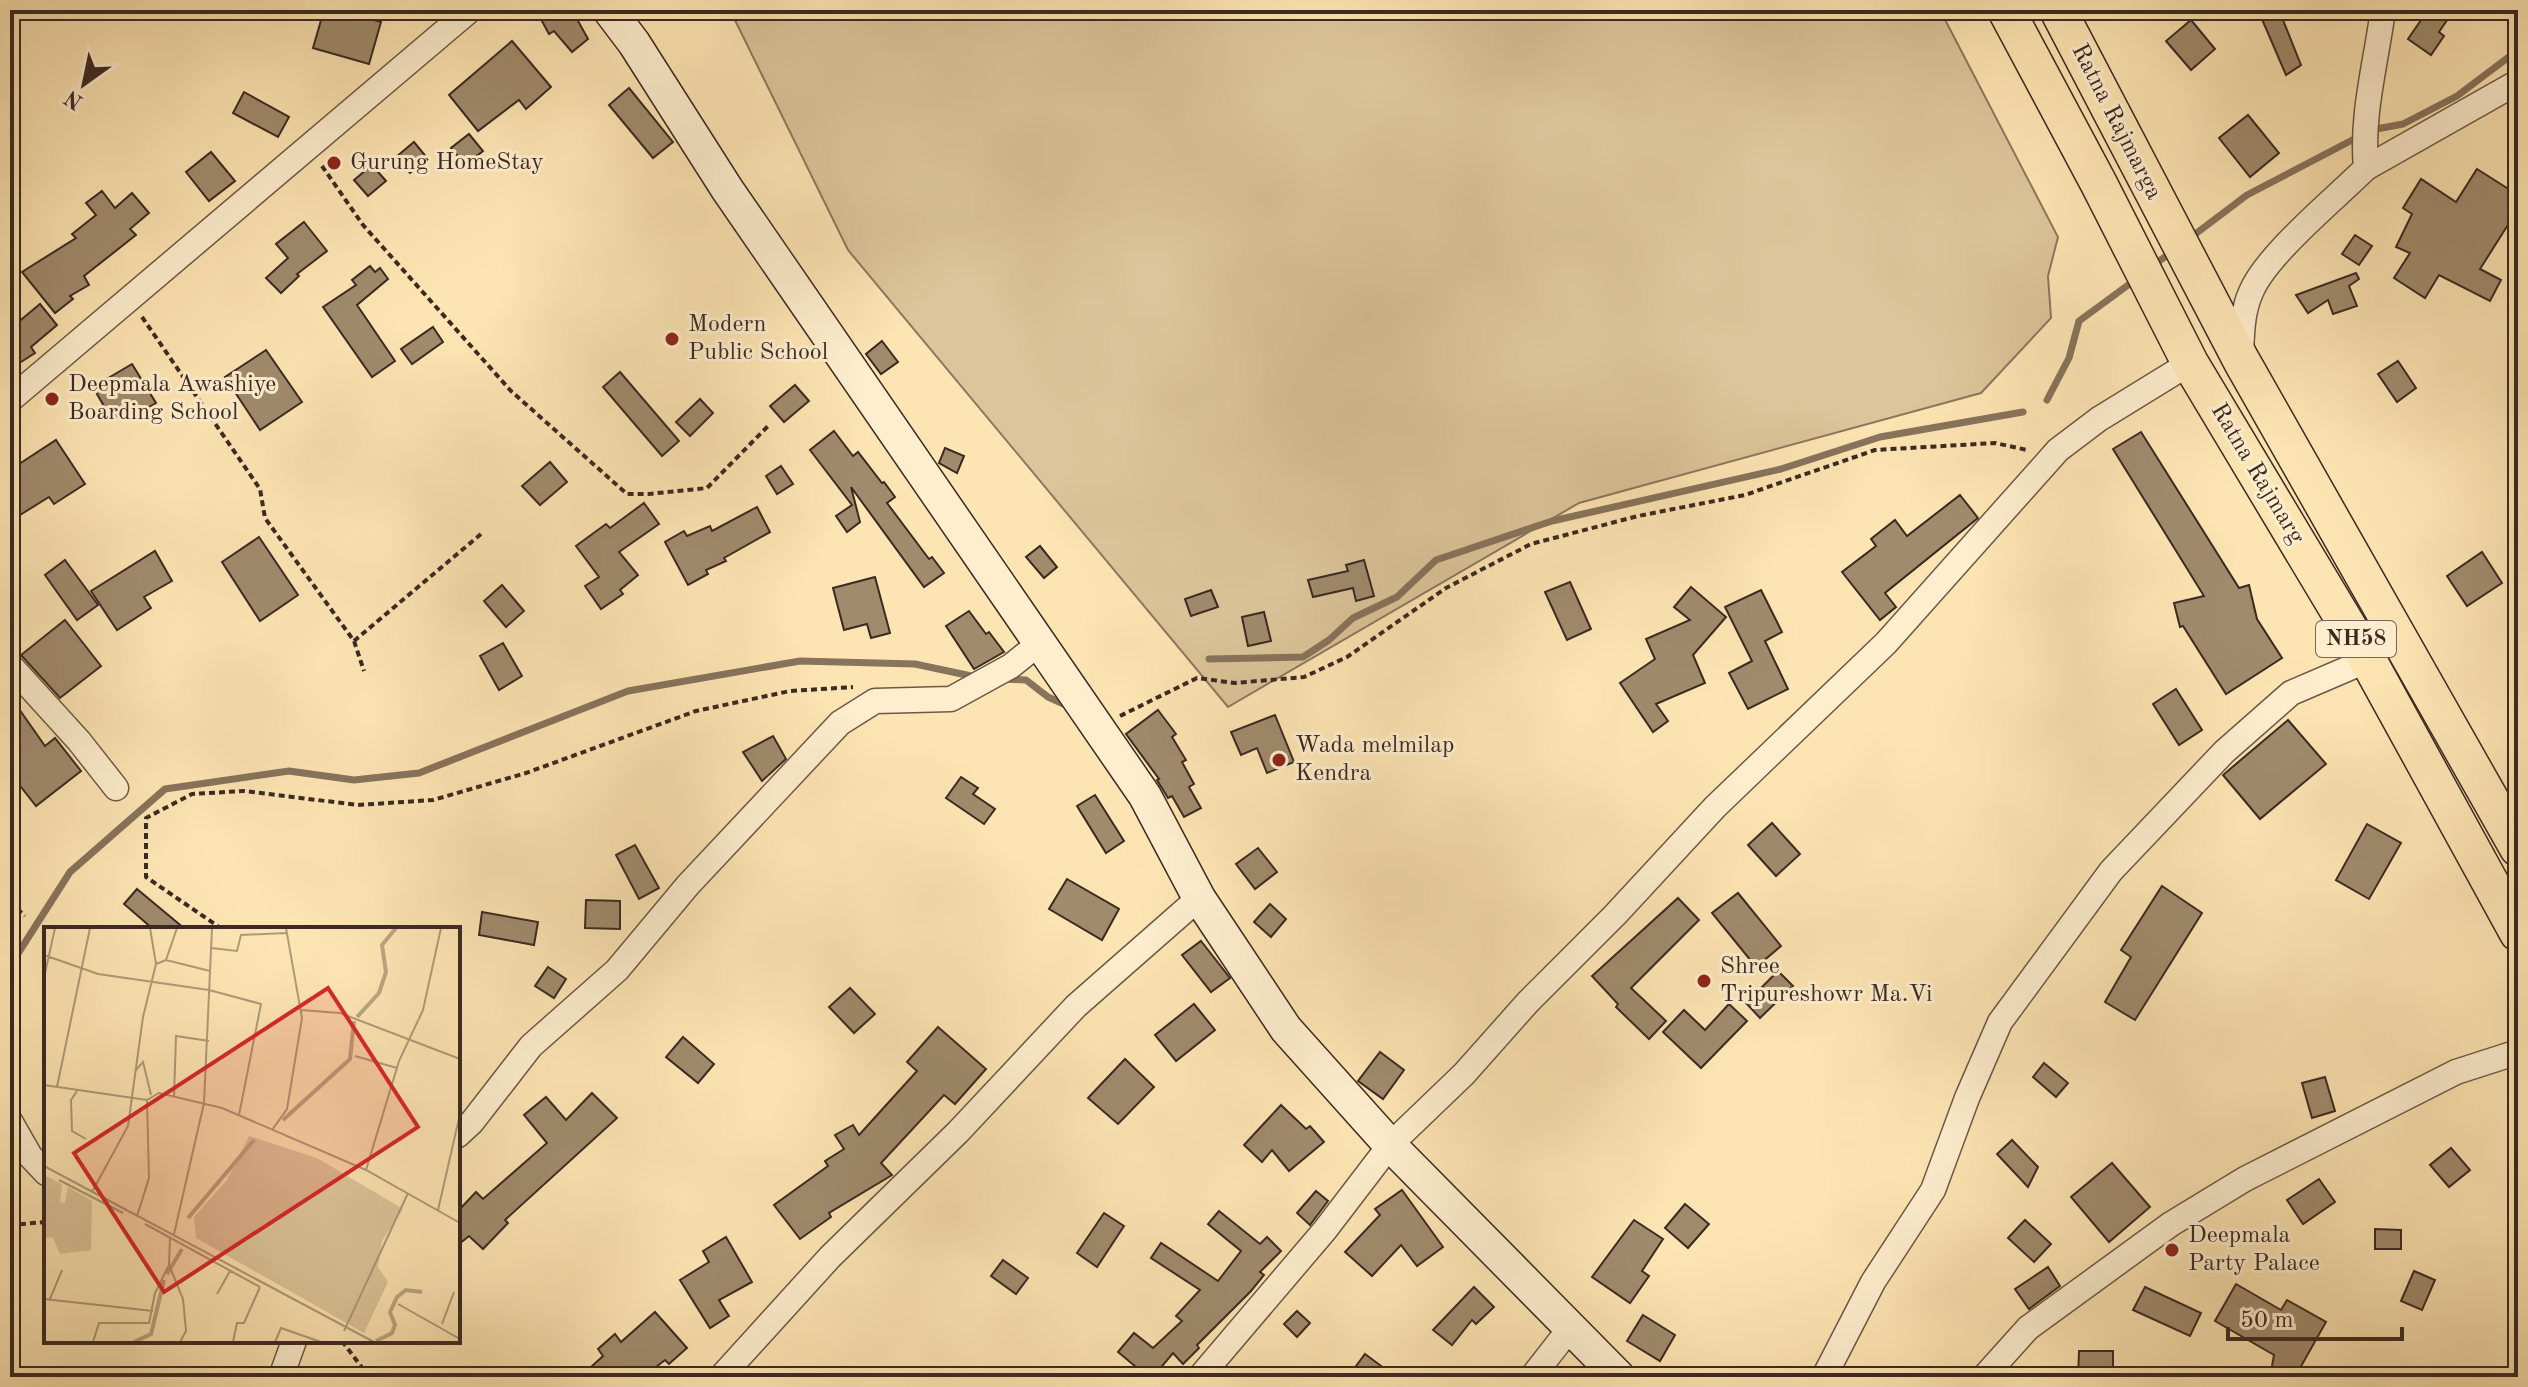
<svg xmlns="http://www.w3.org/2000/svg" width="2528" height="1387" font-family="'Old Standard TT',serif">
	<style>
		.green { fill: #dcc59a; stroke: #8c775e; stroke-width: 2 }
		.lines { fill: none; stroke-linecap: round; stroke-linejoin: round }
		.stream { stroke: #88735c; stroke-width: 7 }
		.building { fill: #a08b6d; stroke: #3b2922; stroke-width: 2 }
		.street-casing { stroke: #6c5846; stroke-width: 27 }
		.secondary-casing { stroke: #3b2922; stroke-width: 35 }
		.primary-casing { stroke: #3b2922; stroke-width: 39 }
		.path { stroke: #3b2922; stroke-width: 4; stroke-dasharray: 6 4; stroke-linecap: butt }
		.street { stroke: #feeece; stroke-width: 24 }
		.secondary { stroke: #feeece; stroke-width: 32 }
		.primary { stroke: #fde5b3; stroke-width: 36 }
		.poi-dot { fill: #8f2418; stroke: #feeece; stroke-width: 3 }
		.labels { text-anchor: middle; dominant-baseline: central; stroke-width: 6; stroke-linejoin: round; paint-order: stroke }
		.shield { fill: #feeece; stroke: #766456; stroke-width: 2 }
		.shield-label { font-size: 22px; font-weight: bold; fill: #3b2922 }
		.street-label { font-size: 24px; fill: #3b2922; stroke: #feeece }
		.poi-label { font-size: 24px; fill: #3b2922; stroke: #feeece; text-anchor: start }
		.inset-river { fill: none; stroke: #bba582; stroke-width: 4 }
		.inset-road { fill: none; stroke: #af9a79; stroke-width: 2 }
		.view { fill: #d62828; fill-opacity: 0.15; stroke: #d62828; stroke-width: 4 }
		.inset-edge { fill: none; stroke: #3b2922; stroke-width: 4 }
	</style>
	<rect width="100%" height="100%" fill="#fde5b3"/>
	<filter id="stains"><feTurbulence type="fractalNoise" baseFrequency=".0025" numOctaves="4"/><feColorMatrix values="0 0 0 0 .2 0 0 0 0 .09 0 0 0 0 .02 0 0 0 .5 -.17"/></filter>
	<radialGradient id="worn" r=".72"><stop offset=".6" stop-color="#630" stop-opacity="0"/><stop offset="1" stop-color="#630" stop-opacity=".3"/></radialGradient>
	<path class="green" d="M730,10H1940L2058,237L2048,276L2051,318L1981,393L1579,503L1228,707L848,250Z"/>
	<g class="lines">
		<g class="stream">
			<path d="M2371,130L2403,124L2457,96L2518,50"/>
			<path d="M2190,238L2247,195L2360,136"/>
			<path d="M2151,267L2173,251"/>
			<path d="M2047,400L2069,358L2079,321L2135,280"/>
			<path d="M1209,659L1303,657L1329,640L1353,618L1397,597L1436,560L1552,521L1781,469L1880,437L2023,412"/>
			<path d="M1004,679L1026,680L1048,697L1068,706"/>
			<path d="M10,966L70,872L165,789L289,771L354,780L419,773L628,691L800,661L915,664L976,677"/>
		</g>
	</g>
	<g class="building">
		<path d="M324,10H338L381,22L369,64L313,48Z"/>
		<path d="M536,10H572L588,39L572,52L554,31L549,34Z"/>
		<path d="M2258,10H2279L2301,65L2286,75Z"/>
		<path d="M2428,10H2454L2439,32L2444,36L2431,55L2408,39Z"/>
		<path d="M2191,20L2215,49L2191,70L2166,41Z"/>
		<path d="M512,41L551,87L526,109L519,100L478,131L449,95Z"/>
		<path d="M629,88L673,142L653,158L609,105Z"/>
		<path d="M244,92L289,117L278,137L233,113Z"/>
		<path d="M2248,115L2279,153L2250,177L2219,138Z"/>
		<path d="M469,134L483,151L465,165L451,148Z"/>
		<path d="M414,142L428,159L410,173L396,157Z"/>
		<path d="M211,152L235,181L209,201L186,172Z"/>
		<path d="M372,165L386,181L368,196L354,180Z"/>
		<path d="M2477,169L2518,195V224L2511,220L2480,269L2501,280L2490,301L2439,275L2425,298L2394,278L2410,253L2396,247L2412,214L2403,208L2421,179L2456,202Z"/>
		<path d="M102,191L115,208L132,193L149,213L130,229L136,235L84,276L89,285L70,296L73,299L55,313L22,272L76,238L72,234L96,215L86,203Z"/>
		<path d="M304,222L327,251L297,274L299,276L281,293L266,278L288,258L276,244Z"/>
		<path d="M2355,235L2372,246L2359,265L2342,254Z"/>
		<path d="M370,266L375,272L380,268L388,279L357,305L395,361L372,377L323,307L356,285L352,280Z"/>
		<path d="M2356,273L2359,279L2349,286L2357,306L2333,314L2328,300L2308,313L2296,295Z"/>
		<path d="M40,304L57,325L31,347L35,353L10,369V329Z"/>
		<path d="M433,327L443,342L412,364L401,349Z"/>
		<path d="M882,341L898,362L881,374L866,354Z"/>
		<path d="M266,350L302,402L260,430L225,377Z"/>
		<path d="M2398,361L2416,388L2397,402L2378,374Z"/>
		<path d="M132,364L156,403L131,418L127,411L112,420L93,387Z"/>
		<path d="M620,372L679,441L662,456L603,387Z"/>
		<path d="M795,385L809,401L784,422L770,406Z"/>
		<path d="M700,399L713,413L690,436L676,422Z"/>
		<path d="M834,431L853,456L858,452L882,483L884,482L895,497L887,503L929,559L932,557L944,573L924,587L851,487L860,522L847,532L836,516L852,505L810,450Z"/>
		<path d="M2141,432L2239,588L2249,585L2257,619L2282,658L2226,694L2183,626L2180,627L2174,603L2204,596L2113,449Z"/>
		<path d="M56,440L85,484L54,504L49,497L20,515L10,500V470Z"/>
		<path d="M945,448L964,456L957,473L939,463Z"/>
		<path d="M550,462L567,482L540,505L522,486Z"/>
		<path d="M781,466L793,484L777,494L766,476Z"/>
		<path d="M1960,495L1978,518L1885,593L1896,607L1880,620L1842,572L1876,546L1871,539L1895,520L1907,536Z"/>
		<path d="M644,503L659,524L619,552L638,575L620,590L623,594L601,609L585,586L599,577L576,546L606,524L610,528Z"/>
		<path d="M757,507L770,532L724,558L726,561L706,570L708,574L688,585L665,542L684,531L687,536L710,526L712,531Z"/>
		<path d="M259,537L298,595L260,621L222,562Z"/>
		<path d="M1040,546L1057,567L1044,578L1026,557Z"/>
		<path d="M155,551L172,581L144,597L151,608L117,630L91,591Z"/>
		<path d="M2482,552L2502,583L2467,606L2447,576Z"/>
		<path d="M65,560L98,605L77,620L45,575Z"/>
		<path d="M1364,560L1374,596L1356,601L1353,588L1313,597L1308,580L1348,571L1346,565Z"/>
		<path d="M875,577L890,633L871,638L867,624L844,630L833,588Z"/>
		<path d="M1570,582L1591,629L1567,640L1545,592Z"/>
		<path d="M502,585L524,611L506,627L484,601Z"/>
		<path d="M1691,587L1726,617L1693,655L1705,683L1656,704L1668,721L1653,732L1620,683L1655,659L1646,639L1690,620L1674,607Z"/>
		<path d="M1211,590L1218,607L1191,616L1185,599Z"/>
		<path d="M1761,590L1782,632L1765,641L1788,689L1748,709L1729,673L1752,661L1725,607Z"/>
		<path d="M969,611L986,634L989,632L1004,652L974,669L946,626Z"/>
		<path d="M1264,612L1271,641L1248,646L1242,617Z"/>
		<path d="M65,620L101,666L60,698L21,655Z"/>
		<path d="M503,643L522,676L499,690L480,656Z"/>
		<path d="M2176,689L2202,730L2179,745L2153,704Z"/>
		<path d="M10,696L45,746L55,738L81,771L36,806L10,773Z"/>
		<path d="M1158,710L1176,734L1172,737L1186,760L1182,762L1194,784L1189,787L1201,808L1184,817L1172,796L1168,798L1157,780L1159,779L1126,734Z"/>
		<path d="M1275,715L1294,762L1267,773L1257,748L1241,755L1231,732Z"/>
		<path d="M2288,720L2326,764L2260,819L2223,775Z"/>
		<path d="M773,736L786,759L762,781L743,752Z"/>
		<path d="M961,777L978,788L973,794L995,809L984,824L946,798Z"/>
		<path d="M1095,795L1124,841L1106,853L1077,806Z"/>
		<path d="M1772,823L1800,854L1776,876L1748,845Z"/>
		<path d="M2367,824L2401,843L2369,899L2336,880Z"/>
		<path d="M635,845L659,888L639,899L616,855Z"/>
		<path d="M1258,848L1277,872L1255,889L1236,864Z"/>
		<path d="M1067,879L1119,909L1102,940L1049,909Z"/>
		<path d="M2162,886L2202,913L2135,1020L2105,1002L2131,957L2121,950Z"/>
		<path d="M137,889L185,929H153L124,904Z"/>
		<path d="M1738,893L1781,946L1756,967L1712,913Z"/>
		<path d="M1678,898L1699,920L1631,988L1666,1021L1649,1039L1616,1007L1618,1004L1592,976Z"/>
		<path d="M586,900L620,901V929L585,928Z"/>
		<path d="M1270,904L1286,919L1271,937L1254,922Z"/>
		<path d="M482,912L538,922L534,945L479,935Z"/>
		<path d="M1201,941L1230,978L1211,992L1182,955Z"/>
		<path d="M548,967L566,979L554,998L535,986Z"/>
		<path d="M1778,971L1793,986L1760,1018L1746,1003Z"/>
		<path d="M850,988L875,1014L854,1033L829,1007Z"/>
		<path d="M1194,1004L1215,1030L1176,1061L1155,1035Z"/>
		<path d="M1729,1004L1747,1021L1701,1068L1663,1032L1684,1010L1705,1030Z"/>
		<path d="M938,1027L986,1069L955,1104L944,1095L881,1163L892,1175L829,1213L831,1217L800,1239L774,1205L828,1166L825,1161L844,1149L835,1135L853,1125L859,1135L917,1071L907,1062Z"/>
		<path d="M683,1037L714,1064L698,1083L666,1057Z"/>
		<path d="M1380,1052L1404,1070L1383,1099L1358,1081Z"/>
		<path d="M1125,1059L1154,1087L1118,1124L1088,1098Z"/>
		<path d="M2044,1063L2068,1083L2056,1097L2033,1077Z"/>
		<path d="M2325,1077L2335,1111L2312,1118L2302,1083Z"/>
		<path d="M592,1093L617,1118L505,1220L508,1223L483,1249L469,1236L458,1245V1211L476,1192L483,1199L547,1143L524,1115L546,1097L566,1120Z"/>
		<path d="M1281,1105L1306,1129L1310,1126L1324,1142L1289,1171L1272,1150L1262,1162L1244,1145Z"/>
		<path d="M2012,1140L2038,1167L2028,1187L1997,1154Z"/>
		<path d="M2451,1148L2470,1170L2449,1187L2430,1165Z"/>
		<path d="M2112,1163L2150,1207L2109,1242L2071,1197Z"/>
		<path d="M2319,1179L2335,1202L2303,1224L2287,1200Z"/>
		<path d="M1402,1190L1443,1247L1417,1266L1401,1245L1372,1276L1345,1252L1380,1215L1375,1209Z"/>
		<path d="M1316,1191L1328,1201L1310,1225L1297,1213Z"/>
		<path d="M1685,1204L1709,1224L1688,1248L1665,1228Z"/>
		<path d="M1219,1211L1260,1244L1267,1237L1281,1251L1260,1272L1264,1275L1251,1291L1197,1345L1199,1348L1183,1364L1173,1353L1153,1377H1148L1118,1352L1134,1333L1153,1348L1182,1321L1176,1316L1200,1290L1151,1258L1161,1243L1218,1281L1241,1251L1208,1224Z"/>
		<path d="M1104,1213L1124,1226L1097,1267L1077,1253Z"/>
		<path d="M1634,1220L1663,1239L1642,1271L1649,1276L1630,1303L1592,1277Z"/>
		<path d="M2025,1220L2051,1244L2034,1262L2008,1238Z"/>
		<path d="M2375,1229L2401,1230V1249H2375Z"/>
		<path d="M726,1237L752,1282L719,1300L729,1316L710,1328L680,1280L709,1262L703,1251Z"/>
		<path d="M1003,1260L1028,1278L1016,1294L991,1276Z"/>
		<path d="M2048,1267L2060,1286L2029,1309L2015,1289Z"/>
		<path d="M2414,1271L2435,1280L2422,1310L2401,1301Z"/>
		<path d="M2236,1284L2281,1310L2287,1300L2326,1322L2295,1377H2270L2274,1355L2215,1321Z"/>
		<path d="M1474,1287L1494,1307L1476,1324L1472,1320L1452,1345L1433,1330Z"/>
		<path d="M2145,1287L2201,1313L2190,1336L2133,1310Z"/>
		<path d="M1297,1311L1310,1323L1297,1337L1284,1324Z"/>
		<path d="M655,1312L687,1348L669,1364L665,1360L643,1377H580L603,1356L598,1349L615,1334L621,1342Z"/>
		<path d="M1643,1315L1675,1335L1660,1361L1627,1341Z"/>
		<path d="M2079,1351H2113V1377H2078Z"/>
		<path d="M1365,1354L1396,1377H1348Z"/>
	</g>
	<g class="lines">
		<g class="street-casing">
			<g id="street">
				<path d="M2366,168L2518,82"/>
				<path d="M2241,354C2242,334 2242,312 2251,292C2267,254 2335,199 2366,168C2361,115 2376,63 2383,10"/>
				<path d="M10,400L470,10"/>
				<path d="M10,665L79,741L116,788"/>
				<path d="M10,1121L30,1156L46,1173"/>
				<path d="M458,1135L472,1122L531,1046L617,970L688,885L840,723L875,701L951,699L1011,666L1041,642"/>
				<path d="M281,1377L294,1341"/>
				<path d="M721,1377L830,1257L958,1132L1076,1006L1199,898"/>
				<path d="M1200,1377L1325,1230L1390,1145L1464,1074L1528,1002L1615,915L1715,807L1886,643L2058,450L2099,419L2190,363"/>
				<path d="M1532,1377L1571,1327"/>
				<path d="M1824,1377L1873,1282L1933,1190L1967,1098L2000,1022L2111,871L2224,752L2291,693L2368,660"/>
				<path d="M1984,1377L2028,1328L2171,1224L2245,1179L2456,1072L2518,1052"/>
			</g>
		</g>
		<g class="secondary-casing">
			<path id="secondary" d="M609,10L634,43L727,189L1145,796L1199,898L1286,1029L1390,1145L1619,1377"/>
		</g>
		<g class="primary-casing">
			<g id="primary">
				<path d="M2006,10L2099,184L2190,363L2368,660L2518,933"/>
				<path d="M2058,10L2241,360L2518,848"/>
			</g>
		</g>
		<g class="path">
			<path d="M322,166L363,225L511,391L627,494H649L707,488L769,425"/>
			<path d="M142,317L260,489L265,518L354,641L364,671"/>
			<path d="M354,641L481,534"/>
			<path d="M1120,716L1197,678L1235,683L1304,677L1347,657L1446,588L1531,544L1638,516L1745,495L1875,450L1995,443L2027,450"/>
			<path d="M10,902L25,916"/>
			<path d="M222,929L146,877V818L192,794L244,791L358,805L433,800L526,773L696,711L790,691L853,687"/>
			<path d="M10,1209L15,1172"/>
			<path d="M10,1225L46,1222"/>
			<path d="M342,1341L369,1377"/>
		</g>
		<use href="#street" class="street"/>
		<use href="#secondary" class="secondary"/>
		<use href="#primary" class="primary"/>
	</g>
	<g class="poi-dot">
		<circle cx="334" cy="163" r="8"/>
		<circle cx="672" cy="339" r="8"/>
		<circle cx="52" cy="399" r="8"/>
		<circle cx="1279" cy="760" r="8"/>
		<circle cx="1704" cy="981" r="8"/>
		<circle cx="2172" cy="1250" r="8"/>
	</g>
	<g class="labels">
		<rect class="shield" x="2316" y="621" width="80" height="36" rx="6"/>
		<g class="shield-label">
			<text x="2356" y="639">NH58</text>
		</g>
		<g class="street-label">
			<text transform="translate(2116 122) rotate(63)">Ratna Rajmarga</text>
			<text transform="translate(2257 474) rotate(59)">Ratna Rajmarg</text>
		</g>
		<g class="poi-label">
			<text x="350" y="163">Gurung HomeStay</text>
			<text x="688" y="325">Modern<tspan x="688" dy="28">Public School</tspan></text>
			<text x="68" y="385">Deepmala Awashiye<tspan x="68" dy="28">Boarding School</tspan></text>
			<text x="1295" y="746">Wada melmilap<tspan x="1295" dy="28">Kendra</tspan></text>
			<text x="1720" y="967">Shree<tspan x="1720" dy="28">Tripureshowr Ma.Vi</tspan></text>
			<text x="2188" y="1236">Deepmala<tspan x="2188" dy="28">Party Palace</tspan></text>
		</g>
	</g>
	<g transform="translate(44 927)">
		<rect width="416" height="416" fill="#fde5b3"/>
		<path d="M205,209L273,231L359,282L338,314L334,340L344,355L320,406L152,311L150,290L183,253ZM0,248L18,257L16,275L21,276L24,260L48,274L47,323L16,327L9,311L0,310Z" fill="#dcc59a"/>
		<path class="inset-river" d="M313,90L335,66L342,45L338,18L352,1M239,193L306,132L310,94M144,291L210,213M123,347L138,322M332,414L348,406L351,398L346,385L353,370L362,363L378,365M90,415L107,407L120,353"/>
		<path class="inset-road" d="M167,21L193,24L197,8L243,6M0,28L54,47L165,63L217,77L195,188M122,33L166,44M112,37L122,33L133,1M0,51L11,1M257,83L296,86L416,132M311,129L353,141M91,144L99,135L107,168M0,158L103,173L115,166L178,181L322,243L416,296M13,160L46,1M33,164L27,173L28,204L42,212M130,169L132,109L165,114M228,203L243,182L258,91L242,1M0,239L330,415M322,243L355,134L379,83L397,1M15,253L79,286M48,265L84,199L99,90L112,37L106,1M394,283L416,187M93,289L105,251L103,173M101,297L216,360M130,307L160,176L168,1M126,311L125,338L139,372L142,404L136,415M173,367L186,344M0,372L109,384M6,372L18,343M354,377L416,412M398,397L410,365M300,404L364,266M49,415L55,396H105L111,366L125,338M189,415L193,396H200L216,360M231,415L237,401L277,415"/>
		<path class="view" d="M284,61L374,200L120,365L30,226Z"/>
		<rect width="416" height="416" class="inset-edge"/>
	</g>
	<rect width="2528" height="1387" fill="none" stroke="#fde5b3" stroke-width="40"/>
	<rect x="12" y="12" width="2504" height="1363" fill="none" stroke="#3b2922" stroke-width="4"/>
	<rect x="20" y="20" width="2488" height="1347" fill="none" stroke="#3b2922" stroke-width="2"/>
	<g transform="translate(84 84) rotate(213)" stroke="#feeece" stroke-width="6" paint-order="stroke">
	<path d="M0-6L14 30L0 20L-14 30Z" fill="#3b2922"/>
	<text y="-12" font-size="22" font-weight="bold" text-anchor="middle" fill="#3b2922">N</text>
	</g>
	<path d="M2228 1327v12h174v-12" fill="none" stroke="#3b2922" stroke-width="4"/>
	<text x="2240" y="1327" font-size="24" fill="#3b2922" stroke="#feeece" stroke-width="6" paint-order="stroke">50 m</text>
	<rect width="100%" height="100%" filter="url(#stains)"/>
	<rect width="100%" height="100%" fill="url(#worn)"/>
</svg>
